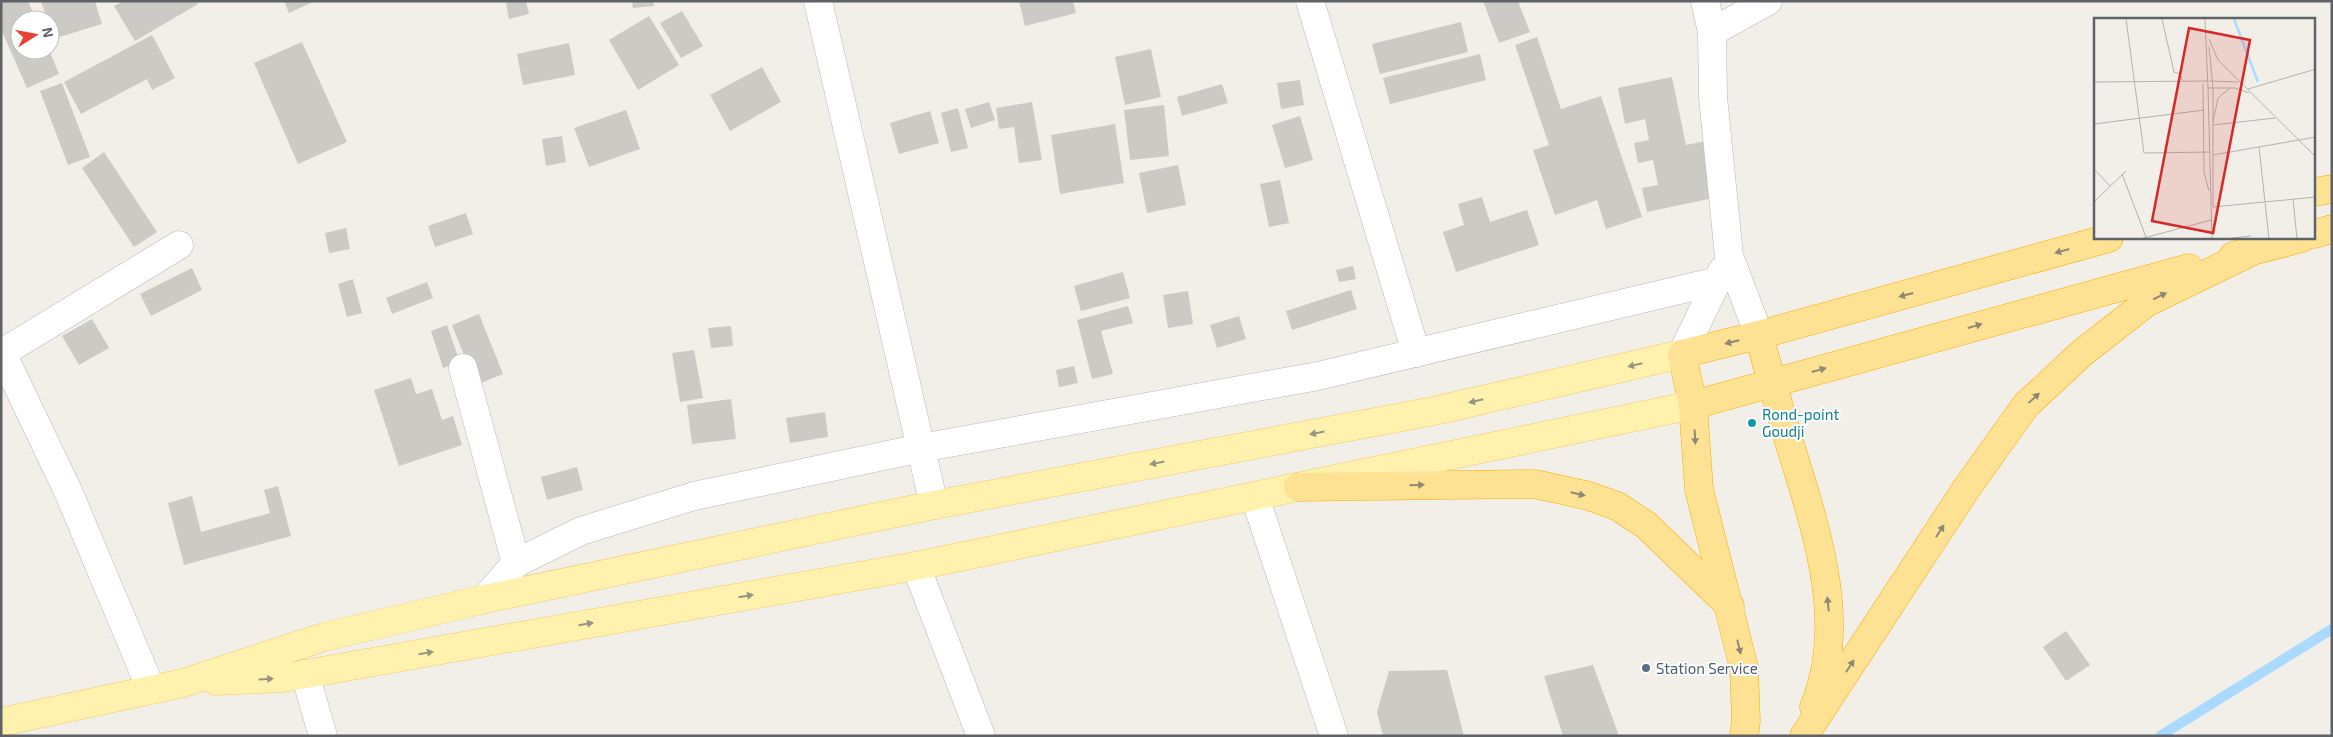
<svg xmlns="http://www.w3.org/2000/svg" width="2333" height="737" font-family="'Exo 2',sans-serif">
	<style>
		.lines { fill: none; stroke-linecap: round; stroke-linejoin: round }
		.stream { stroke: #aadaff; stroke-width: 10 }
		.building { fill: #cccac5 }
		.minor-casing { stroke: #b5b8bc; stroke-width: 29 }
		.major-casing { stroke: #f2c960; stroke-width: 29 }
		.highway-casing { stroke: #f9ab00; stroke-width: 29 }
		.minor { stroke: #fff; stroke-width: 28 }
		.major { stroke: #fff2af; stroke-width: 28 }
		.highway { stroke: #fde293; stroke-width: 28 }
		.oneway { fill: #8e8975 }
		.oneway2 { fill: #979581 }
		.culture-dot { fill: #0f9aa8; stroke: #fff; stroke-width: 2 }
		.service-dot { fill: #5c6f8a; stroke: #fff; stroke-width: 2 }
		.labels { text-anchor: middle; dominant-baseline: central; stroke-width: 4; stroke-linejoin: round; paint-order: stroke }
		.culture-label { font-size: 15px; fill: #0d838f; stroke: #fff; text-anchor: start }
		.service-label { font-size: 15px; fill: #4e5e75; stroke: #fff; text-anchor: start }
		.inset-river { fill: none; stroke: #aadaff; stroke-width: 2.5 }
		.inset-road { fill: none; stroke: #b3b3b1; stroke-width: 1 }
		.view { fill: #d62828; fill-opacity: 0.15; stroke: #d62828; stroke-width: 2.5 }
		.inset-edge { fill: none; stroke: #5f6368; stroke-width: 2.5 }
	</style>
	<rect width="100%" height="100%" fill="#f1efe8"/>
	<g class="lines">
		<path class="stream" d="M2160,736L2332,629"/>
	</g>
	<g class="building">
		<path d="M1,1H28L36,20H20V50H49L59,74L27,88L1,29Z"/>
		<path d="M41,1H95L102,24L53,39L50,20H47Z"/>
		<path d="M123,1H196L198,4L135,41L114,6Z"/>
		<path d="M284,1H315L289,13Z"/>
		<path d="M513,1H526L529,14L509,19L506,3Z"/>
		<path d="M632,1H653L654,6L633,8Z"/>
		<path d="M1019,1H1073L1076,13L1025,26Z"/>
		<path d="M1483,1H1518L1530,32L1499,43Z"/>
		<path d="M682,11L703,46L681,58L660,23Z"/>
		<path d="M649,16L679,65L638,90L609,40Z"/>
		<path d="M1461,22L1468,52L1380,74L1372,44Z"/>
		<path d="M152,35L175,78L152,90L147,79L81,114L64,82Z"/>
		<path d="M1537,37L1561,109L1601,96L1642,217L1606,229L1597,200L1555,215L1533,150L1549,145L1515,45Z"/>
		<path d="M302,42L347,142L298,164L254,63Z"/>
		<path d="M569,43L575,75L523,85L517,54Z"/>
		<path d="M1151,49L1161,97L1125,105L1115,57Z"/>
		<path d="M1480,54L1486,80L1390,104L1383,78Z"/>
		<path d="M762,67L781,102L730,131L710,95Z"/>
		<path d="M1672,77L1686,145L1706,141L1718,197L1647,212L1642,188L1658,185L1653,160L1638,163L1634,143L1649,140L1645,119L1625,124L1618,88Z"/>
		<path d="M1300,80L1304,105L1281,109L1277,83Z"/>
		<path d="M62,83L90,157L68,165L40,91Z"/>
		<path d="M1222,84L1228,103L1182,116L1177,97Z"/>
		<path d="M989,102L995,120L971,128L965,109Z"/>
		<path d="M1032,102L1042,160L1019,163L1014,127L999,129L996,108Z"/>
		<path d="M1164,105L1169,156L1130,160L1124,110Z"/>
		<path d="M958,108L968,148L951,152L941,113Z"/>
		<path d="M626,110L640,149L589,167L574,128Z"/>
		<path d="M930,111L939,143L899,154L890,123Z"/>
		<path d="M1300,116L1313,160L1285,168L1272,125Z"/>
		<path d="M1115,124L1124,183L1060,194L1051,135Z"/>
		<path d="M562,136L566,162L546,166L542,139Z"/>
		<path d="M104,152L157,232L134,247L82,168Z"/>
		<path d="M1178,165L1186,205L1147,213L1139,173Z"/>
		<path d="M1280,180L1289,223L1269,227L1260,184Z"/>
		<path d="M1482,197L1490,222L1527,210L1539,245L1456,272L1443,232L1464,225L1458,204Z"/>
		<path d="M466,213L473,234L435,247L428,226Z"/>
		<path d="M346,228L350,249L329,253L325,233Z"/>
		<path d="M1353,266L1356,279L1339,282L1336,270Z"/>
		<path d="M192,268L202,290L151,316L140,294Z"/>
		<path d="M1123,272L1130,298L1081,311L1074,286Z"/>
		<path d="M353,279L362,313L347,317L338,284Z"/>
		<path d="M427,282L433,298L392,314L386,298Z"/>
		<path d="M1351,290L1357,309L1292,330L1286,311Z"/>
		<path d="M1188,291L1193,324L1168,328L1163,295Z"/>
		<path d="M1128,306L1133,323L1101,331L1113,374L1092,379L1077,320Z"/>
		<path d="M479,314L503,374L476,385L452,325Z"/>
		<path d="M1239,316L1246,339L1217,348L1210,325Z"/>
		<path d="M92,319L109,348L79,365L62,336Z"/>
		<path d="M447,325L460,362L443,368L431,331Z"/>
		<path d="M731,326L733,346L711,348L708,328Z"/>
		<path d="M694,350L703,398L680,402L672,353Z"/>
		<path d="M1074,366L1078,383L1059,387L1056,370Z"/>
		<path d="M411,378L416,394L432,389L442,420L453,416L462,445L399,466L374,390Z"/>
		<path d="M731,399L736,439L692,444L687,405Z"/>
		<path d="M825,412L828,437L790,443L786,418Z"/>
		<path d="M577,467L583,490L547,500L541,477Z"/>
		<path d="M278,486L291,536L184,565L168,503L192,496L201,532L270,513L264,490Z"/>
		<path d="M2066,631L2090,665L2066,681L2043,647Z"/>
		<path d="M1593,665L1619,736H1563L1544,676Z"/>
		<path d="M1447,670L1464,736H1383L1377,712L1389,671Z"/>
	</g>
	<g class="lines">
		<g class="minor-casing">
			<g id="minor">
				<path d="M818,1L934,505"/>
				<path d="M1310,1L1416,353"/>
				<path d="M1705,1L1712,32L1713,97L1729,256L1759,335"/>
				<path d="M1712,32L1768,1"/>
				<path d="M1,351L68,491L151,689"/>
				<path d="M2,353L179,245"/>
				<path d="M1682,354L1722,271"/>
				<path d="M463,368L516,563"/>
				<path d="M1255,497L1334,736"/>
				<path d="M916,566L981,736"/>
				<path d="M485,599L516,563L581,531L694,496L921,448L1318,376L1717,281"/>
				<path d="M305,674L323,736"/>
			</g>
		</g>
		<g class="major-casing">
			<g id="major">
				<path d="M216,681L283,678L916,566L1693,405"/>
				<path d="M1,722L183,683L324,637L485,599L934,505L1434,411L1682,354"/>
			</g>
		</g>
		<g class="highway-casing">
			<g id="highway">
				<path d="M2314,192L2332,189"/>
				<path d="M2314,234L2332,229"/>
				<path d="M2233,256L2302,238"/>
				<path d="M1759,335C1769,373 1780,410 1791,448C1816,529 1849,624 1814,707"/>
				<path d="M1693,405L2189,268"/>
				<path d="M1298,487L1535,484L1589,496L1617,506L1646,525L1730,606"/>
				<path d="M1744,736L1746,721L1744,668L1699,489L1693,405L1682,354L1759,335L2109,238"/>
				<path d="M1804,736L1966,489L2026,405L2082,353L2146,303L2251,252"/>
			</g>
		</g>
		<use href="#minor" class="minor"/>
		<use href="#major" class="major"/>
		<use href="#highway" class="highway"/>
	</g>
	<defs><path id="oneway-solid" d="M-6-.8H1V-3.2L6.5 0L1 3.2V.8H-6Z" transform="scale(1.25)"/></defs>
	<g class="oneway">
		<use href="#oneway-solid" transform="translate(2062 251) rotate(164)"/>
		<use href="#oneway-solid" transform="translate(1906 295) rotate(165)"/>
		<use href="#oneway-solid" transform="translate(2160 296) rotate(-26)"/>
		<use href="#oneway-solid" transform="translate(1975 326) rotate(-16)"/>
		<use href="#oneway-solid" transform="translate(1732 342) rotate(166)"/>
		<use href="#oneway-solid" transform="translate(1819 370) rotate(-16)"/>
		<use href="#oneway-solid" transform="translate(2034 398) rotate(-43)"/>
		<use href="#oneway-solid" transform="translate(1695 437) rotate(87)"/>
		<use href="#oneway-solid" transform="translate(1417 485) rotate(-1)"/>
		<use href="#oneway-solid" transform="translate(1578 494) rotate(13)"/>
		<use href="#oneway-solid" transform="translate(1940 531) rotate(-57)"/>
		<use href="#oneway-solid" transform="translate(1828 604) rotate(-96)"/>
		<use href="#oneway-solid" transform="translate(1739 647) rotate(77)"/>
		<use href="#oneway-solid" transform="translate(1850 666) rotate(-57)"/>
	</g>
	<g class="oneway2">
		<use href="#oneway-solid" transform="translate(1635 365) rotate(167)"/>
		<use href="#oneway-solid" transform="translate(1476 401) rotate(167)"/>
		<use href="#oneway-solid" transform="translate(1317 433) rotate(169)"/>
		<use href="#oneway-solid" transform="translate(1157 463) rotate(169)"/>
		<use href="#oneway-solid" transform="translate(746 596) rotate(-10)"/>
		<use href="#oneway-solid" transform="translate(586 624) rotate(-10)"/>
		<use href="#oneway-solid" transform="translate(426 653) rotate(-10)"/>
		<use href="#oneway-solid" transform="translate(266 679) rotate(-3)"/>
	</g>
	<circle class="culture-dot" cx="1752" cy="423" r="5"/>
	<circle class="service-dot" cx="1646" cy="668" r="5"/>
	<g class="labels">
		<g class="culture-label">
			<text x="1762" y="414">Rond-point<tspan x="1762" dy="17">Goudji</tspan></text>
		</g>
		<g class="service-label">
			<text x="1656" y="668">Station Service</text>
		</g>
	</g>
	<g transform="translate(2094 18)">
		<rect width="221" height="221" fill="#f1efe8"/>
		<path class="inset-river" d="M140,1L164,64"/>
		<path class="inset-road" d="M32,1L50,135L115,134M68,1L80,54L86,56L88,62M111,1L114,70H141L155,75M115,21L124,42L222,139M115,29L119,70M115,63L144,64M0,64L113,63M109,66L110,154L115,173M114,70L118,221M154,71L222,51M119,104L124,80L136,70M0,106L110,92M119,107L181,100M165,129L175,221M119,137L222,119M0,151L16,168M28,156L52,219M199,181L203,221M0,184L32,153M119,188V70M119,189L222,179M46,221L117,202M130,221L157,218"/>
		<path class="view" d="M95,10L156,22L119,215L58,203Z"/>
		<rect width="221" height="221" class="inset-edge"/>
	</g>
	<rect width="2333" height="737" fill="none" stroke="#5f6368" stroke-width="5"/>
	<g transform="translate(35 35) rotate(79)"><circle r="24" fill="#ffffff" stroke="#bfc1c3"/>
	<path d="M0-4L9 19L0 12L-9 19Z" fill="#ea4335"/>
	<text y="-8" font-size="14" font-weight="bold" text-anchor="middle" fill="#5f6368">N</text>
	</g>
</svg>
